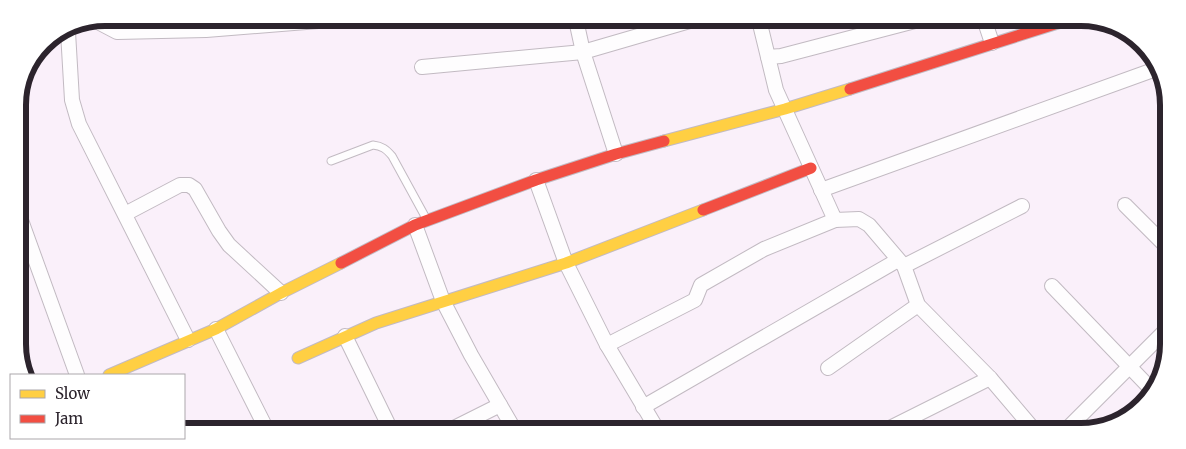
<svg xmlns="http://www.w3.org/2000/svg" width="1186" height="449" font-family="Merriweather,serif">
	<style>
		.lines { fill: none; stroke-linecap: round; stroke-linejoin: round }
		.lane-casing { stroke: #c2bac2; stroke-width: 9 }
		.street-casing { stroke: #c2bac2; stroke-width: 16 }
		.slow-casing { stroke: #c2bac2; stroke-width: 13 }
		.jam-casing { stroke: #c2bac2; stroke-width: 13 }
		.lane { stroke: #fefdfe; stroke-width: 7 }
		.street { stroke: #fefdfe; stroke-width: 14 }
		.slow { stroke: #ffcf43; stroke-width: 11 }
		.jam { stroke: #f24e42; stroke-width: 11 }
		.rim { fill: none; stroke: #2c242d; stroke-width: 6 }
	</style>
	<rect width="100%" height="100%" fill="#faf0fa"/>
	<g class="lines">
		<g class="lane-casing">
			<path id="lane" d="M331,161L373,145C382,146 386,149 392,156L427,220"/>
		</g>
		<g class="street-casing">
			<g id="street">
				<path d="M576,20L583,52L616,154"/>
				<path d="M759,20L776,90L835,220L859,219L869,225L904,266L918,305L990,378L1035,431"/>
				<path d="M96,21L117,32L206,30L343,19"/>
				<path d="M985,22L992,43"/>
				<path d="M68,32L72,100L79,124L188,340"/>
				<path d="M768,57L781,56L915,21"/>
				<path d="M422,67L583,52L693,20"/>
				<path d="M536,180L566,263L607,345L657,429"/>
				<path d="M821,190L1156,69"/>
				<path d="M1125,205L1166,246"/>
				<path d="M18,212L77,375"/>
				<path d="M125,214L180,185H189L195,189L219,231L229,245L281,293"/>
				<path d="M415,225L443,301L471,355L514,429"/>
				<path d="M904,266L1022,206"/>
				<path d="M1052,286L1151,389"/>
				<path d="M216,329L266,428"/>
				<path d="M345,336L390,428"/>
				<path d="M607,345L695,300L701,285L764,249L835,220"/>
				<path d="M828,368L918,305"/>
				<path d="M643,407L898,260"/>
				<path d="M452,429L500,405"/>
				<path d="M886,430L990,378"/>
				<path d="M1065,431L1164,332"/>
			</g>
		</g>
		<g class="slow-casing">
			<g id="slow">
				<path d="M664,141L785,109L850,89"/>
				<path d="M298,358L376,323L566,263L703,210"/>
				<path d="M109,375L216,329L281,293L341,263"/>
			</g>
		</g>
		<g class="jam-casing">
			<g id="jam">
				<path d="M850,89L1061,22"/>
				<path d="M703,210L811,168"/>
				<path d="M341,263L415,225L536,180L616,154L664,141"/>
			</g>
		</g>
		<use href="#lane" class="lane"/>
		<use href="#street" class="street"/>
		<use href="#slow" class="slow"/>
		<use href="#jam" class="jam"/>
	</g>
	<path d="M0 0H1186V449H0ZM105 26H1081A79 79 0 0 1 1160 105V344A79 79 0 0 1 1081 423H105A79 79 0 0 1 26 344V105A79 79 0 0 1 105 26Z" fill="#fff" fill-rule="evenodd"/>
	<path class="rim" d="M105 26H1081A79 79 0 0 1 1160 105V344A79 79 0 0 1 1081 423H105A79 79 0 0 1 26 344V105A79 79 0 0 1 105 26Z"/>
	<rect x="10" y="374" width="175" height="65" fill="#ffffff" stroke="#aba7ab"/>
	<rect x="20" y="390" width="25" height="8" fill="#ffcf43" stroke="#aba7ab"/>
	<text x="55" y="399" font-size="15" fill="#2c242d">Slow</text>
	<rect x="20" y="415" width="25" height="8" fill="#f24e42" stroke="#aba7ab"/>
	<text x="55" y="424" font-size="15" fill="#2c242d">Jam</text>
</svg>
